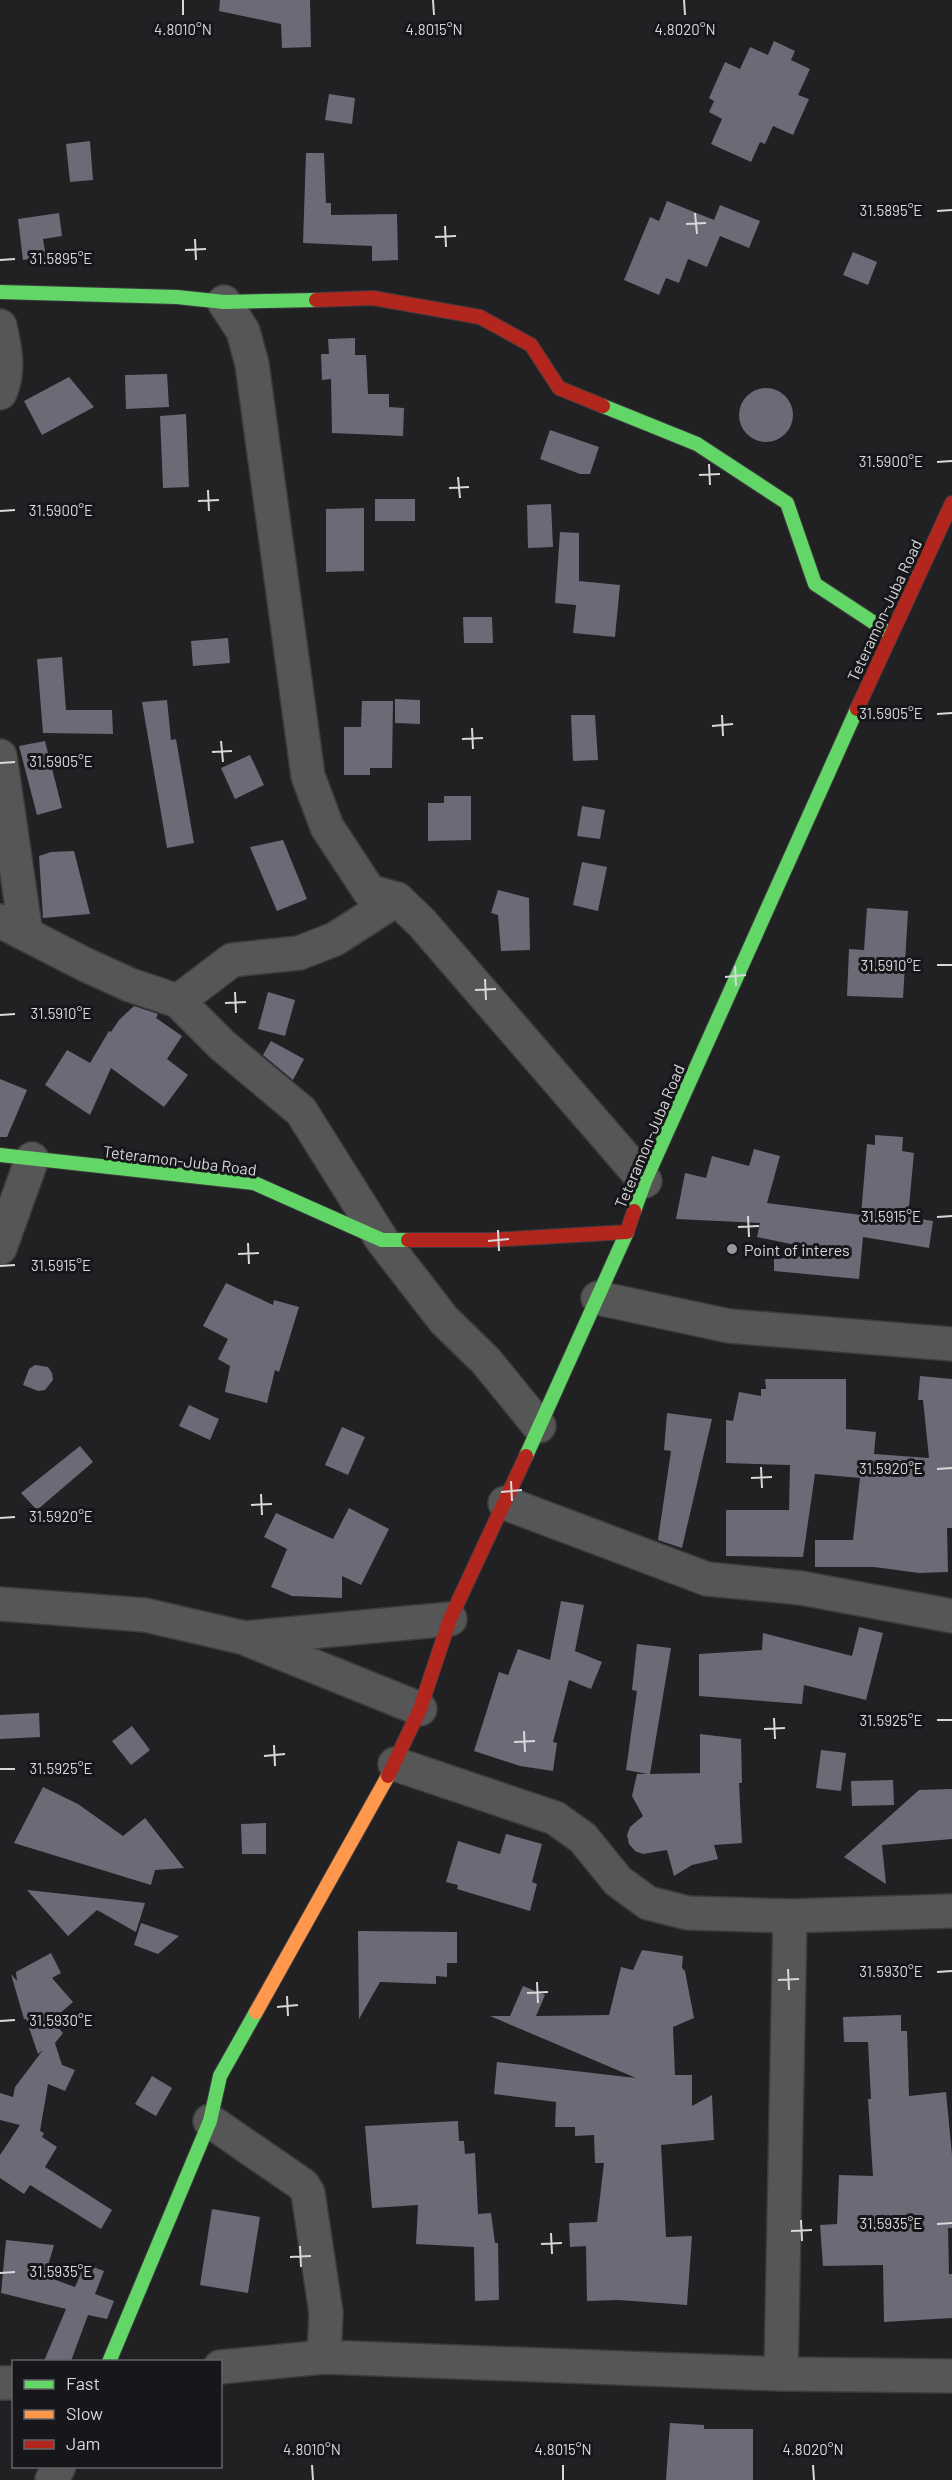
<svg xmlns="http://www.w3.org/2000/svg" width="952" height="2480" font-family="Barlow,sans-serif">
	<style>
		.building { fill: #6b6a76 }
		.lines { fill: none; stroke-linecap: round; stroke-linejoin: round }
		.street-casing { stroke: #3c3b3d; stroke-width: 36 }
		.fast-casing { stroke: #3c3b3d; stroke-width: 16 }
		.slow-casing { stroke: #3c3b3d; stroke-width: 16 }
		.jam-casing { stroke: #3c3b3d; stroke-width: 16 }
		.street { stroke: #565657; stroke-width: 33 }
		.fast { stroke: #63d668; stroke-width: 14 }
		.slow { stroke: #ff974d; stroke-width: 14 }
		.jam { stroke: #b3261e; stroke-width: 14 }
		.ticks { fill: none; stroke: #d8d8db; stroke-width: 2 }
		.poi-dot { fill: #98989b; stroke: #17161a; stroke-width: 2 }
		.labels { text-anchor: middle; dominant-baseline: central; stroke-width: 6; stroke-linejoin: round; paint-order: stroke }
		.street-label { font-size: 16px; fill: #d8d8db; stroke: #17161a }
		.poi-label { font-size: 16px; fill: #d8d8db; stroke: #17161a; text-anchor: start }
		.ticks-label { font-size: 15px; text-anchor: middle; fill: #d8d8db; stroke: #17161a; stroke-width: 6; stroke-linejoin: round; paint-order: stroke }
	</style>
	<rect width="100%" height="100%" fill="#212123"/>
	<g class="building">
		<path d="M220,0H310L311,47L282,48L281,24L219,11Z"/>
		<path d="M774,41L795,51L791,60L810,69L798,95L809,99L793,135L773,126L765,144L760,142L751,162L711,144L722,119L709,112L714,101L709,98L725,62L740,69L750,47L768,55Z"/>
		<path d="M329,94L355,98L352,124L325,120Z"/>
		<path d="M90,141L93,180L70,182L66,144Z"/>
		<path d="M306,153H324L326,203H331V215L397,214L398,260L372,261V246L303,243Z"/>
		<path d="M667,201L714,220L720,205L760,221L749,248L720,236L707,267L688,259L679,283L666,278L659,295L624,280L650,217L659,221Z"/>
		<path d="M59,213L62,236L43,239L46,257L23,260L18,219Z"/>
		<path d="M853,252L877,262L868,285L843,275Z"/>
		<path d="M355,338V355H366L368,394H389V407L404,408L403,436L332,433L331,379L322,380L321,354H329L328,339Z"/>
		<path d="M167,374L169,407L126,409L125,375Z"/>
		<path d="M69,377L94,407L42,435L24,401Z"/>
		<circle cx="766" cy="415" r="27"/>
		<path d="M186,414L189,487L163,488L160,416Z"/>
		<path d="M550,430L599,447L590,474H580L540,459Z"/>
		<rect x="375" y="499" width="40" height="22"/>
		<path d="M551,504L553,547L528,548L527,505Z"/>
		<path d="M364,508V571L326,572V509Z"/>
		<path d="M560,532L579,533V581L620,585L615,637L573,633L576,605L555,603Z"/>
		<path d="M463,617H492L493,643H464Z"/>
		<path d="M228,638L230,663L193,666L191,641Z"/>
		<path d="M62,657L66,710H112L113,734L43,733L37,659Z"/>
		<path d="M395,699L420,700V724L395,723Z"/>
		<path d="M167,700L171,740L176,739L194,843L167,848L142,702Z"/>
		<path d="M362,701H393L392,768H370V775H344V727H361Z"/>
		<path d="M571,715H595L598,760L573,761Z"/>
		<path d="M45,741L62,808L37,815L19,746Z"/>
		<path d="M250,755L264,785L235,799L221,768Z"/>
		<path d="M444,796H471V840L428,841V803H444Z"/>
		<path d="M582,806L605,810L600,839L577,836Z"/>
		<path d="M283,840L307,899L277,911L250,847Z"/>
		<path d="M74,851L90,914L43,918L39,856L51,852Z"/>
		<path d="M582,862L607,867L598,911L573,905Z"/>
		<path d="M498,890L529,898L530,950L501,951L498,915L491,913Z"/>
		<path d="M867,908L908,911L903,998L847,996L849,949L864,950Z"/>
		<path d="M268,992L295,1000L285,1036L258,1029Z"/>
		<path d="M134,1006L158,1014L156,1018L182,1036L167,1059L188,1075L164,1107L111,1068L90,1115L45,1085L67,1050L90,1063L109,1031L111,1032L119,1020Z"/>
		<path d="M271,1041L304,1059L293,1080L263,1055Z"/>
		<path d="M0,1079L27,1090L7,1137H0Z"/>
		<path d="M875,1135L903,1137L902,1151L914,1153L908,1217L933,1221L929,1248L863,1237L859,1279L774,1271V1259L834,1253L757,1237L760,1223L676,1219L685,1173L706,1178L712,1156L749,1166L754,1149L780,1156L767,1203L861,1215L867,1144L875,1145Z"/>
		<path d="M226,1283L273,1305L274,1300L299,1307L279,1372L275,1370L267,1403L225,1392L230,1366L218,1359L228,1339L203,1326Z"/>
		<path d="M35,1365L48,1367L52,1373L53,1380L45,1390L38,1391L23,1385L29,1369Z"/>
		<path d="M920,1376L952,1379V1528H947L948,1572L919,1573L874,1567H815V1540H853L860,1478L815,1474L803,1557L726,1556V1510H789L790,1465L726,1463V1420L733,1421L739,1392L761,1396V1389H766L765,1379H846V1429L876,1432L874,1454L929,1458L923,1400H918Z"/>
		<path d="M189,1405L219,1419L210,1440L179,1426Z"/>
		<path d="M667,1413L712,1419L682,1548L658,1540L671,1451L664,1450Z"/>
		<path d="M342,1427L365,1437L348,1475L325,1465Z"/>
		<path d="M80,1446L93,1462L37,1510L21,1493Z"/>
		<path d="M349,1508L389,1529L361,1585L342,1576V1598L292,1596L271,1587L287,1549L264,1537L276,1513L333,1539Z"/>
		<path d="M561,1601L584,1605L575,1651L602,1662L591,1689L569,1680L553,1742L557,1743L553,1771L520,1766L474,1751L499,1672L508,1675L518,1649L550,1660Z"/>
		<path d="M859,1627L883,1633L866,1700L804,1685L802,1704L699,1696V1654L762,1650L763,1633L852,1656Z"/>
		<path d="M637,1644L671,1648L650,1774L700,1773V1734L741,1739L742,1783H739L742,1843L714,1845L718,1859L692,1865L674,1876L667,1850L643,1854L635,1851L629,1844L627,1835L630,1827L643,1816L632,1796L637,1774H648L626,1770L637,1691L632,1690Z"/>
		<path d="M39,1713L40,1737L0,1739V1715Z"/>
		<path d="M132,1726L150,1750L131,1765L112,1741Z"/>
		<path d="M821,1750L846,1753L841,1791L816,1788Z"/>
		<path d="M893,1780L894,1805L852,1806L851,1781Z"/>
		<path d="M43,1787L78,1804L123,1836L145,1818L184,1868L155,1870L151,1885L14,1843Z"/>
		<path d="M952,1789V1839L882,1845L886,1884L844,1857L919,1790Z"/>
		<path d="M266,1823V1854H242L241,1824Z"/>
		<path d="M506,1834L542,1844L532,1882L537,1884L530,1911L457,1889L458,1885L446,1882L458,1841L500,1854Z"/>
		<path d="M27,1890L110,1899L145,1903L136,1932L97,1910L68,1936Z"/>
		<path d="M141,1923L179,1936L158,1954L134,1945Z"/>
		<path d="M358,1931L457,1932V1963H447V1977L436,1976V1984L380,1982L359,2019Z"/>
		<path d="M642,1950L683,1956L682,1968L685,1971L694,2018L673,2027L675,2075H692V2106L712,2095L714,2140L661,2145L666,2237L692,2236L687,2305L619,2300L587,2301L586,2246L570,2247L569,2223L597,2222L604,2163H595L594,2135L575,2136V2127H555L556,2102L494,2094L497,2062L636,2078L490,2016H510L523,1986L545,1995L536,2016L609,2015L621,1967L633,1970Z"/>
		<path d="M51,1953L61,1973L52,1978L73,2002L52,2020L63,2033L55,2043L62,2065L75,2070L65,2091L48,2084L40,2131L44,2133L42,2137L57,2147L45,2167L112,2210L101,2229L30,2185L24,2194L0,2178V2155L20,2125L0,2120V2093L13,2097L15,2087L43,2050L38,2054L26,2019H24L11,1974L17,1981L16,1972Z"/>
		<path d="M901,2015V2031H907L909,2096L946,2092L952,2155V2228H948L949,2274H952V2318L884,2322L883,2265L823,2266L820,2225L837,2224L839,2175L873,2176L868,2099H871L868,2042H844L843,2017Z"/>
		<path d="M152,2076L172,2088L156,2116L135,2104Z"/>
		<path d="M458,2121L459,2141H464L465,2154L475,2153L478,2214L491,2213L495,2243H498L499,2300L475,2301L474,2247L416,2244L418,2205L372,2208L365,2126Z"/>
		<path d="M212,2209L260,2217L248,2293L200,2285Z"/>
		<path d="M6,2240L54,2245L45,2276L75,2287L85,2264L104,2271L95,2294L114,2301L107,2319L88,2315L71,2361H44L66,2309L1,2293Z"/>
		<path d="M670,2423L704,2425V2429H753V2480H666Z"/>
	</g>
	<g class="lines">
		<g class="street-casing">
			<g id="street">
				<path d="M224,302L243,331L252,364L308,776L327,827L369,891L397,899L422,923L645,1181"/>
				<path d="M0,326C5,349 10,371 0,393"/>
				<path d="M0,756L26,934"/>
				<path d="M0,921L86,965L130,985L178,1001L222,1045L301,1111L382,1240L444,1320L486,1361L539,1426"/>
				<path d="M178,1001L232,960L299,953L335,939L397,899"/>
				<path d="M0,1248L32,1159"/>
				<path d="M598,1298L729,1326L952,1344"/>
				<path d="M505,1503L707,1579L801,1588L952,1616"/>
				<path d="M0,1604L145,1615L245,1638L450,1619"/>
				<path d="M249,1640L420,1709"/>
				<path d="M395,1764L555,1818L583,1838L618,1881L648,1903L688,1913L790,1916L952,1911"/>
				<path d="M210,2121L303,2185L308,2193L326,2313L324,2357"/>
				<path d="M220,2367L324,2357L781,2374L952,2376"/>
				<path d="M781,2374L790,1916"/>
				<path d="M0,2383H14"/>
				<path d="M52,2480L59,2466"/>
			</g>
		</g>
		<g class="fast-casing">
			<g id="fast">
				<path d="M0,292L177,297L224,302L316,300"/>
				<path d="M603,406L697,444L787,503L815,584L891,634"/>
				<path d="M0,1155L254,1183L382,1240H408"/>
				<path d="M634,1211L645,1181L857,709"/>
				<path d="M526,1456L627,1232"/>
				<path d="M109,2362L210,2121L220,2076L256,2012"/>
			</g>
		</g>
		<g class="slow-casing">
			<path id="slow" d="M256,2012L388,1776"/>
		</g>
		<g class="jam-casing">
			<g id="jam">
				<path d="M316,300L373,298L480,317L531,345L559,388L603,406"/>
				<path d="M857,709L952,503"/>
				<path d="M408,1240H490L627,1232L634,1211"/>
				<path d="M388,1776L420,1709L450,1619L526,1456"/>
			</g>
		</g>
		<use href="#street" class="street"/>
		<use href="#fast" class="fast"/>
		<use href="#slow" class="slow"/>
		<use href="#jam" class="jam"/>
	</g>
	<path class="ticks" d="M183,0V15M433,0L434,15M684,0L685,15M937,211L952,210M695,213L697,234M686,224L706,223M445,226L446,247M435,237L456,236M195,239L196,260M185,250L206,249M0,260L15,259M937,462L952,461M709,464L710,485M699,475L720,474M458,477L460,498M449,488L469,487M208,490L209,511M198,501L219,500M0,511L15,510M937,714L952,713M722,715L723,736M712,726L733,724M472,728L473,749M462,739L483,738M221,741L223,762M212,752L232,751M0,763L15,762M937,965H952M735,966L736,986M725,977L746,975M485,979L486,1000M475,990L496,989M235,992L236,1013M225,1003L246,1002M0,1015L15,1014M748,1216L749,1237M937,1217L952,1216M738,1227L759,1226M498,1230L499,1251M488,1241L509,1239M248,1243L249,1264M238,1254L259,1253M0,1266L15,1265M761,1467L762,1488M937,1469L952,1468M751,1478L772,1477M511,1481L512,1501M501,1492L522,1490M261,1494L262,1515M251,1505L272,1504M0,1518L15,1517M774,1718L775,1739M937,1720H952M764,1729L785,1728M524,1731L525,1752M514,1742L535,1741M274,1745L275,1766M264,1756L285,1754M0,1769H15M788,1969L789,1990M937,1972L952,1971M778,1980L799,1979M537,1982L538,2003M527,1993L548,1992M287,1996L288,2016M277,2007L298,2005M0,2021L15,2020M801,2220L802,2241M937,2224L952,2223M791,2231L812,2230M551,2233L552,2254M541,2244L562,2243M300,2246L301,2267M290,2257L311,2256M0,2273L15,2272M312,2465L313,2480M563,2465V2480M813,2465L814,2480"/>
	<circle class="poi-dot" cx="732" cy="1249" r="6"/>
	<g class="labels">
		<g class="street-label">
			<text transform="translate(884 610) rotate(-65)">Teteramon-Juba Road</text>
			<text transform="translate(649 1136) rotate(-67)">Teteramon-Juba Road</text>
			<text transform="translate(180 1160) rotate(7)">Teteramon-Juba Road</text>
		</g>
		<g class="poi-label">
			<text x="744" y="1249">Point of interes</text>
		</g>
	</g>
	<g class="ticks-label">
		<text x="183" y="35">4.8010°N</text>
		<text x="434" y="35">4.8015°N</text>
		<text x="685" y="35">4.8020°N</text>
		<text x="891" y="216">31.5895°E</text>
		<text x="61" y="264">31.5895°E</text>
		<text x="891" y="467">31.5900°E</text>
		<text x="61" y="516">31.5900°E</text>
		<text x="891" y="719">31.5905°E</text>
		<text x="61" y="767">31.5905°E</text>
		<text x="891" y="971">31.5910°E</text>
		<text x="61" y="1019">31.5910°E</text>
		<text x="891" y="1222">31.5915°E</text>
		<text x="61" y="1271">31.5915°E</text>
		<text x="891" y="1474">31.5920°E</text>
		<text x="61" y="1522">31.5920°E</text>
		<text x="891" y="1726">31.5925°E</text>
		<text x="61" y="1774">31.5925°E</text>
		<text x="891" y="1977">31.5930°E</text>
		<text x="61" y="2026">31.5930°E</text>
		<text x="891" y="2229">31.5935°E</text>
		<text x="61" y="2277">31.5935°E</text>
		<text x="312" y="2455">4.8010°N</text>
		<text x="563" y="2455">4.8015°N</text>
		<text x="813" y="2455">4.8020°N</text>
	</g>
	<rect x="12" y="2360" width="210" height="108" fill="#17161a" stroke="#646467" stroke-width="1.5"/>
	<rect x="24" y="2380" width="30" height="9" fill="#63d668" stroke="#646467" stroke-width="1.5"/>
	<text x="66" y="2390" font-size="18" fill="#d8d8db">Fast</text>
	<rect x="24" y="2410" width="30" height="9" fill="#ff974d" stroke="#646467" stroke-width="1.5"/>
	<text x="66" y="2420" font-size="18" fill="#d8d8db">Slow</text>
	<rect x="24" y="2440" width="30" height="9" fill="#b3261e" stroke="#646467" stroke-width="1.5"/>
	<text x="66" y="2450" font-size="18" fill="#d8d8db">Jam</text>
</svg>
